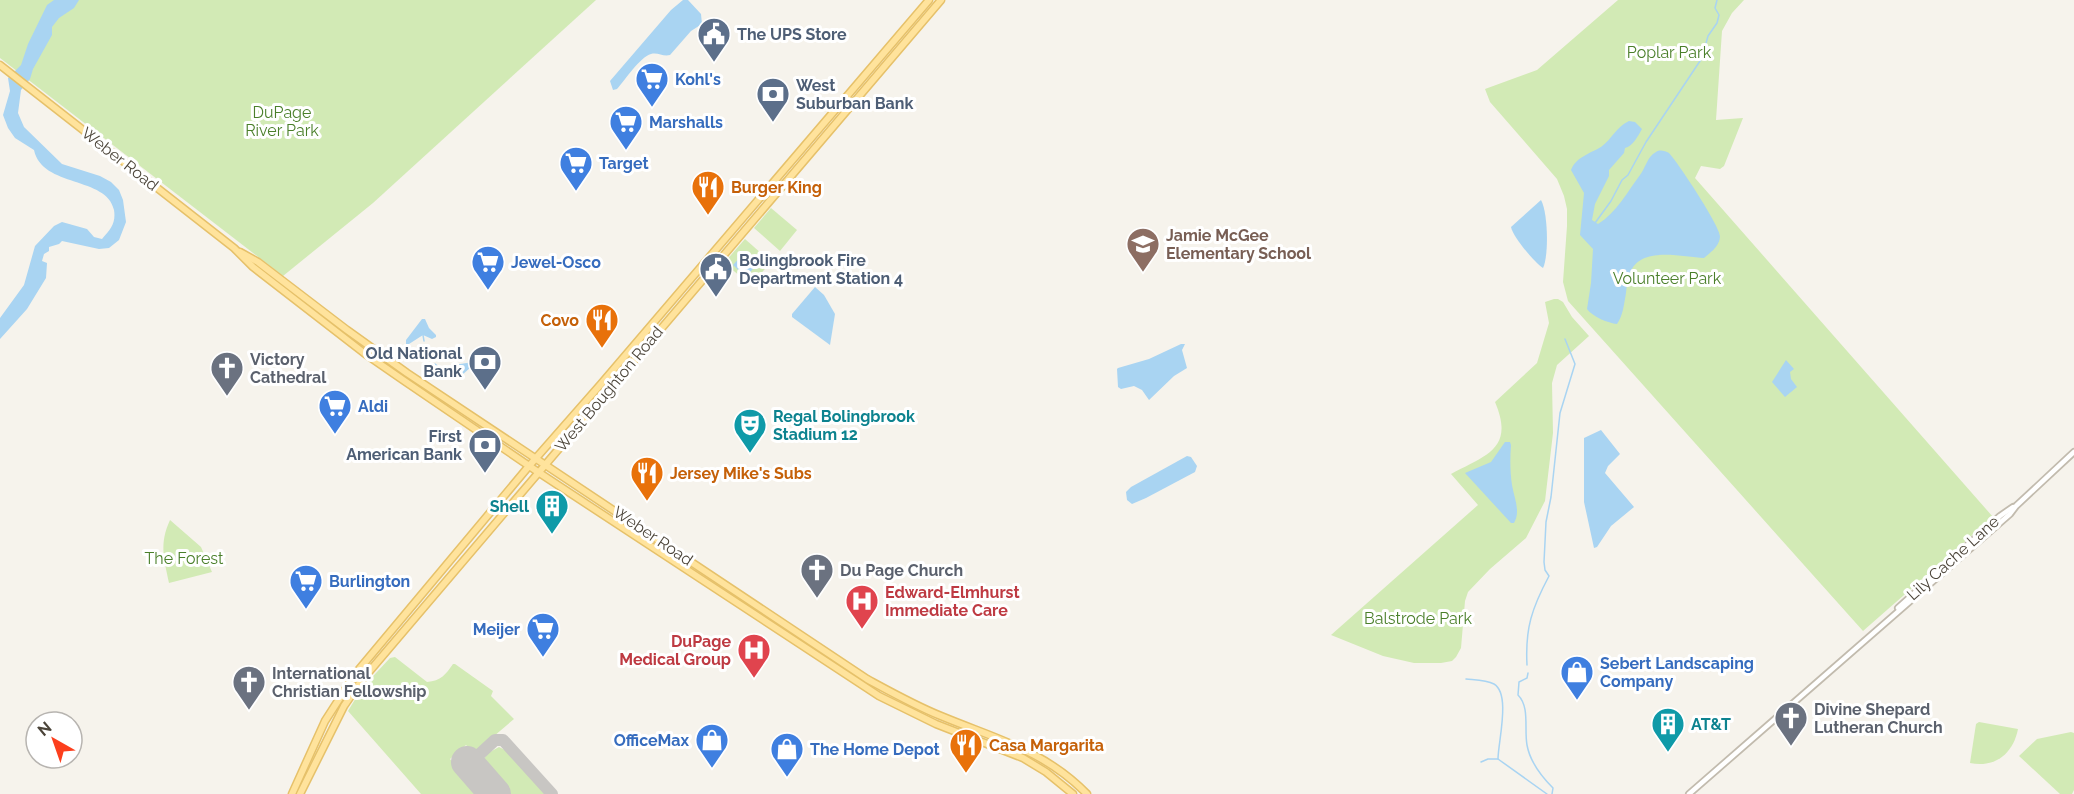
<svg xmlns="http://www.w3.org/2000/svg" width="2074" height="794" font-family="Raleway,sans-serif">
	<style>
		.green { fill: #d2eab5 }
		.water { fill: #a9d4f2 }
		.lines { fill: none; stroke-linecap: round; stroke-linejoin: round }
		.stream { stroke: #a9d4f2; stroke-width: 1.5 }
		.taxiway { stroke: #c8c6c3; stroke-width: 12 }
		.runway { stroke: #c8c6c3; stroke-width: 32 }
		.minor-casing { stroke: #c2bbae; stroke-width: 8 }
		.major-casing { stroke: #e6c16a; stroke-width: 9 }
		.minor { stroke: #fff; stroke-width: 4.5 }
		.major { stroke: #ffe39c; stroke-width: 6 }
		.labels { text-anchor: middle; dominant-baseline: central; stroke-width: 6; stroke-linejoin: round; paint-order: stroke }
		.service-label { font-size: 16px; font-weight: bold; fill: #4e5e75; stroke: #fff; text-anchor: start }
		.park-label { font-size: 16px; fill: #4a7f2a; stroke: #fff }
		.shop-label { font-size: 16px; font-weight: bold; fill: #366cbe; stroke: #fff; text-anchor: start }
		.street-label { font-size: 16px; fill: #4b4439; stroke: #fff }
		.food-label { font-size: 16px; font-weight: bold; fill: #c56008; stroke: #fff; text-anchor: start }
		.education-label { font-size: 16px; font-weight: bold; fill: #785e54; stroke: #fff; text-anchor: start }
		.worship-label { font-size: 16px; font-weight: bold; fill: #5b616d; stroke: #fff; text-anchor: start }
		.culture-label { font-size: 16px; font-weight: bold; fill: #0d838f; stroke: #fff; text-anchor: start }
		.health-label { font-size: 16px; font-weight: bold; fill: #be3a42; stroke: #fff; text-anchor: start }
	</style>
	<rect width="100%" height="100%" fill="#f6f3ec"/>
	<g class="green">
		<path d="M0,0H596L373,203L283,276L0,58Z"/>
		<path d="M1618,0H1744L1732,13L1722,31L1716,120L1743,118L1724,166L1720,169L1701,166L1695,178L1993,517L1863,631L1568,301L1563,282L1567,226V209L1564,196L1557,179L1490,102L1485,89L1537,70Z"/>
		<path d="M771,208L797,230L780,251L754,228Z"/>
		<path d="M745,239L771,262L751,285L724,263Z"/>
		<path d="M1554,299H1558L1563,302L1572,317L1589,336L1557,365L1552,383L1553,433L1545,501L1526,538L1490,569L1468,592L1465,601L1461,648L1456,657L1452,661L1441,663H1414L1383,656L1331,635L1478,505L1451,474C1486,455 1515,449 1495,402L1537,363L1549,323L1545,302Z"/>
		<path d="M170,520L201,547L212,572L169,583C164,558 159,544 170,520Z"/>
		<path d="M395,657L427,682C441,681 446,674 453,664H455L493,691L491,696L514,719L474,753L466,745L450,759L483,794H421L348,711L362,688L390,658Z"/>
		<path d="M1979,722L2018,729C2013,754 1995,768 1970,763L1976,724Z"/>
		<path d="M2071,732L2074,733V790L2072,794H2060L2019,756L2037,739Z"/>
		<path d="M499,747L509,752L547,794H509L481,763L488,753Z"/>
	</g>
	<g class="water">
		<path d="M54,0H79L74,8L59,18L52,27V35L33,69L30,79L21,90L18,113L24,127L62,164L100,176L111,182L119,190L123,200L126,222L119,240L109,248L99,249L62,241L59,244L49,247V251L44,254L42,261L47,263L46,278L27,309L0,339V318L24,285L35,246L54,226L62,222L87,229L94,237L102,239C111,229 116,223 114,210C107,176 42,188 34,150L15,138L8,128L3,115L10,91L8,78L21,65L28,44L47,5Z"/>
		<path d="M683,0H688L701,14L702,24L691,31L670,55C663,57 658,52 651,54C640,57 625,80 617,89L613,90L610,81L671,10Z"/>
		<path d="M1629,121L1635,122L1642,129C1638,136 1633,146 1625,148L1624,153L1609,170V176L1595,204L1592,220L1598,224C1616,213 1628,191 1640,175C1646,167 1647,157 1656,152C1660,149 1665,151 1669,153C1677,161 1720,226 1720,236C1720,246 1711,252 1704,258C1683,257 1642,246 1631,271C1627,277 1627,286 1626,293C1624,304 1623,316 1617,324C1608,323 1593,317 1587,309L1591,283L1593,249L1580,235L1584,193L1571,170C1576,157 1591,153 1601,147C1612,139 1616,127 1629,121Z"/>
		<path d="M1541,200C1548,212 1549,256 1543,268C1534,262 1513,237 1511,227Z"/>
		<path d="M746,251L759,262L746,277L733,265Z"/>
		<path d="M815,287L824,295L835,314L830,345L792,317V314Z"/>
		<path d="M422,319H425L429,328L436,335V337L432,339L423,335L409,344H406V340Z"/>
		<path d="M1181,344H1185L1182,350L1187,368L1174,376L1149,400L1142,390L1134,386L1121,389L1118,387L1117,369L1118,368L1149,359Z"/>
		<path d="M1786,360L1794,369L1790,372L1791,379L1797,387L1785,397L1772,382Z"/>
		<path d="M473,362L474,364L458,379L439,369L441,367Z"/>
		<path d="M1601,430L1620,454L1608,466L1605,473L1634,507L1611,526L1597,547L1594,548L1584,502V438Z"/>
		<path d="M1505,442H1510L1511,445C1510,458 1510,472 1512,485C1514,498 1521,511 1514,523H1511L1465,473L1491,462Z"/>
		<path d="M1187,456L1191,457L1197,466L1195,472L1146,498L1132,504L1127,500L1126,492L1131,487Z"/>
	</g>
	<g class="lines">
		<g class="stream">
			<path d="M1595,223L1611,201L1622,180L1628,175L1646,142L1702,58L1708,36L1717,23L1719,15L1715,8L1717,0"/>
			<path d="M423,335L424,341"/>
			<path d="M435,364L440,368"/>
			<path d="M1527,665C1525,628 1532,608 1549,576L1545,570L1544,562L1546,522L1551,497L1560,413L1575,364L1565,339"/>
			<path d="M1528,673L1527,678L1519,682L1518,695C1530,707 1524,729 1527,745C1530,762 1541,776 1553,788L1552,794"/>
			<path d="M1466,679C1475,680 1486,680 1494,684C1511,694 1498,742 1498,759"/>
			<path d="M1481,762L1488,759H1498L1547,794"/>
		</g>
		<path class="taxiway" d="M469,764L495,740H503L552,794"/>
		<path class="runway" d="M467,762L495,794"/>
		<g class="minor-casing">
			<g id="minor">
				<path d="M1898,608L2000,516L2013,507"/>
				<path d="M1689,794L2010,514L2016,506L2074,452"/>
			</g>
		</g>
		<g class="major-casing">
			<g id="major">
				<path d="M0,65L234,248L253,267L364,353L403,380L538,472L879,696L936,724L1023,758L1046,772L1073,794"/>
				<path d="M240,252L258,262L347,330L407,373L867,679C891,692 916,706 941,716C996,739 1044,750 1087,794"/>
				<path d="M292,794L325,721L356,673L529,466L601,384L929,0"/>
				<path d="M300,794L344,706L362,680L941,0"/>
			</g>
		</g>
		<use href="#minor" class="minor"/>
		<use href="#major" class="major"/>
	</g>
	<defs>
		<g id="civic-pin" transform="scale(1.725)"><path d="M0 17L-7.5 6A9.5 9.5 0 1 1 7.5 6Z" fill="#5c6f8a" stroke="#fff"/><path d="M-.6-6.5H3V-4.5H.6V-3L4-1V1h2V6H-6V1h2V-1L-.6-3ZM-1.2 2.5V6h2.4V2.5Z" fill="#fff"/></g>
		<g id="supermarket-pin" transform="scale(1.725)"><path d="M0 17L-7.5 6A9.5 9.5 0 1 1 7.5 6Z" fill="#3f7fe0" stroke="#fff"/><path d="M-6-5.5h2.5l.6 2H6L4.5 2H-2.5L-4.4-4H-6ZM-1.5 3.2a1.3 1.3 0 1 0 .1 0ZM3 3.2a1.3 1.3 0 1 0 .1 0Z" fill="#fff"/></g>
		<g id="bank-pin" transform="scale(1.725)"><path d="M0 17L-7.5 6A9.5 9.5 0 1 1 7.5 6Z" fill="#5c6f8a" stroke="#fff"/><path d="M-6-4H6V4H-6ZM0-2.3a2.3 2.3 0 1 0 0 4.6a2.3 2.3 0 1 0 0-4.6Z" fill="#fff"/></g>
		<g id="restaurant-pin" transform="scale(1.725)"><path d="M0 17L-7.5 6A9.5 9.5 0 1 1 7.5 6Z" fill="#e8710a" stroke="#fff"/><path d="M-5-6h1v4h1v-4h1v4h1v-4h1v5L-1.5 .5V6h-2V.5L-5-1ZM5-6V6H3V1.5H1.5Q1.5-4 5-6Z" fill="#fff"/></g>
		<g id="school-pin" transform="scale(1.725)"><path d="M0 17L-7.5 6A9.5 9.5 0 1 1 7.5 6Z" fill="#8d6e63" stroke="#fff"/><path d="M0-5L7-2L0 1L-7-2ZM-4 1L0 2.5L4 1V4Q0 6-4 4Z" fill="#fff"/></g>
		<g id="church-pin" transform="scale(1.725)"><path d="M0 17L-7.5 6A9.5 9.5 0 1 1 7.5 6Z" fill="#6b7280" stroke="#fff"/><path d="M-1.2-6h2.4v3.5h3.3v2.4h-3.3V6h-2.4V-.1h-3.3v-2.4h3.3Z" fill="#fff"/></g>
		<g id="theatre-pin" transform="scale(1.725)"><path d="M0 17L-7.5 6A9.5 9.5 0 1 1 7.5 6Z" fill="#0f9aa8" stroke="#fff"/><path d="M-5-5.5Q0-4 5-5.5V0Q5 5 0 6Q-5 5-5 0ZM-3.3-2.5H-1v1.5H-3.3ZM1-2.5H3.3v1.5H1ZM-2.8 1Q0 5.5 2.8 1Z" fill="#fff"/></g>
		<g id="building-pin" transform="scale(1.725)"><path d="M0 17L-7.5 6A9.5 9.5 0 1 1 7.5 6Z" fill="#0f9aa8" stroke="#fff"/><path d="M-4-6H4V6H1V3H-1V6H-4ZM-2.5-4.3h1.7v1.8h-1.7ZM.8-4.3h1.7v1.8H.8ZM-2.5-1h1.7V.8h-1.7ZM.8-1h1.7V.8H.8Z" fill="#fff"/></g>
		<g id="hospital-pin" transform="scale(1.725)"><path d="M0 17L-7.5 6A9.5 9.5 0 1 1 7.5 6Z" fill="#e0444e" stroke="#fff"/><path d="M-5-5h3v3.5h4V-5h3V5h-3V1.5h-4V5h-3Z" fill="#fff"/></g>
		<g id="shop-pin" transform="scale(1.725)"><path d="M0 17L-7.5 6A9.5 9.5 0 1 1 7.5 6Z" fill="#3f7fe0" stroke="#fff"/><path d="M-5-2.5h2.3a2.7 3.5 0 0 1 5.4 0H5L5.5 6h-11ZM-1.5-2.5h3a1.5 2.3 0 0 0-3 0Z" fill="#fff"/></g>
	</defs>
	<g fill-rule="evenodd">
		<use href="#civic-pin" x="714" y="34"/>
		<use href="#supermarket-pin" x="652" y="79"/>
		<use href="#bank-pin" x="773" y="94"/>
		<use href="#supermarket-pin" x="626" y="122"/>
		<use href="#supermarket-pin" x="576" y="163"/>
		<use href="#restaurant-pin" x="708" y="187"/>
		<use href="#school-pin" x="1143" y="244"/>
		<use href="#supermarket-pin" x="488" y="262"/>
		<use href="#civic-pin" x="716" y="269"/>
		<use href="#restaurant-pin" x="602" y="320"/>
		<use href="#bank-pin" x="485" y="362"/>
		<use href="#church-pin" x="227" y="368"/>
		<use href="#supermarket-pin" x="335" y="406"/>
		<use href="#theatre-pin" x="750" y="425"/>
		<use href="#bank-pin" x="485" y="445"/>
		<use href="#restaurant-pin" x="647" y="473"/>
		<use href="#building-pin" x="552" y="506"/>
		<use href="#church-pin" x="817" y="570"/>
		<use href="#supermarket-pin" x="306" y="581"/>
		<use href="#hospital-pin" x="862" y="601"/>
		<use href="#supermarket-pin" x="543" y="629"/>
		<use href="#hospital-pin" x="754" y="650"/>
		<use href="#shop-pin" x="1577" y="672"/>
		<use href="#church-pin" x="249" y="682"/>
		<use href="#church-pin" x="1791" y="718"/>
		<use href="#building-pin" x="1668" y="724"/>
		<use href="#shop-pin" x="712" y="740"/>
		<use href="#restaurant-pin" x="966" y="745"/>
		<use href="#shop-pin" x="787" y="749"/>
	</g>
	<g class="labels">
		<g class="service-label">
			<text x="737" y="34">The UPS Store</text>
			<text x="796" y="85">West<tspan x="796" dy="18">Suburban Bank</tspan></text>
			<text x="739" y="260">Bolingbrook Fire<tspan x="739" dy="18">Department Station 4</tspan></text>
			<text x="462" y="353" text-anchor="end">Old National<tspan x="462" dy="18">Bank</tspan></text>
			<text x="462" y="436" text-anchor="end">First<tspan x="462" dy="18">American Bank</tspan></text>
		</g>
		<g class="park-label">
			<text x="1669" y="52">Poplar Park</text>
			<text x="282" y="112">DuPage<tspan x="282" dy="18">River Park</tspan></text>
			<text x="1667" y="278">Volunteer Park</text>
			<text x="184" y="558">The Forest</text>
			<text x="1418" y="618">Balstrode Park</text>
		</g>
		<g class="shop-label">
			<text x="675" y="79">Kohl's</text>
			<text x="649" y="122">Marshalls</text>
			<text x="599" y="163">Target</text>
			<text x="511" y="262">Jewel-Osco</text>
			<text x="358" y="406">Aldi</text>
			<text x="329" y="581">Burlington</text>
			<text x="520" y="629" text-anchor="end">Meijer</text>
			<text x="1600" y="663">Sebert Landscaping<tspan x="1600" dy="18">Company</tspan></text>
			<text x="689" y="740" text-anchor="end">OfficeMax</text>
			<text x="810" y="749">The Home Depot</text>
		</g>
		<g class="street-label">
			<text transform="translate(120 159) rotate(38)">Weber Road</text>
			<text transform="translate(609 389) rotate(-50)">West Boughton Road</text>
			<text transform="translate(653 536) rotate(34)">Weber Road</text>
			<text transform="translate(1953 558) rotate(-42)">Lily Cache Lane</text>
		</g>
		<g class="food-label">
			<text x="731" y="187">Burger King</text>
			<text x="579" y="320" text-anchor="end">Covo</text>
			<text x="670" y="473">Jersey Mike's Subs</text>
			<text x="989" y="745">Casa Margarita</text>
		</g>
		<g class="education-label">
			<text x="1166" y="235">Jamie McGee<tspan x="1166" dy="18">Elementary School</tspan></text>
		</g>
		<g class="worship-label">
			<text x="250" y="359">Victory<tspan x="250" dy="18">Cathedral</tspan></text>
			<text x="840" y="570">Du Page Church</text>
			<text x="272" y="673">International<tspan x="272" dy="18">Christian Fellowship</tspan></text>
			<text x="1814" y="709">Divine Shepard<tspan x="1814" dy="18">Lutheran Church</tspan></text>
		</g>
		<g class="culture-label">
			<text x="773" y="416">Regal Bolingbrook<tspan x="773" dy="18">Stadium 12</tspan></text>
			<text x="529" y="506" text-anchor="end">Shell</text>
			<text x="1691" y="724">AT&amp;T</text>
		</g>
		<g class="health-label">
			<text x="885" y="592">Edward-Elmhurst<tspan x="885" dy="18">Immediate Care</tspan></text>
			<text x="731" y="641" text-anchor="end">DuPage<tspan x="731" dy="18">Medical Group</tspan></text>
		</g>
	</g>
	<g transform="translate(54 740) rotate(320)"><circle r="28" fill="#ffffff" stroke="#b7b4b0" stroke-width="1.5"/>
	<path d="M0-4.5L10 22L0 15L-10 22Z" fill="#fc3f1d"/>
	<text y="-9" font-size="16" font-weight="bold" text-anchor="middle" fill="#4b4439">N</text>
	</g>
</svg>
